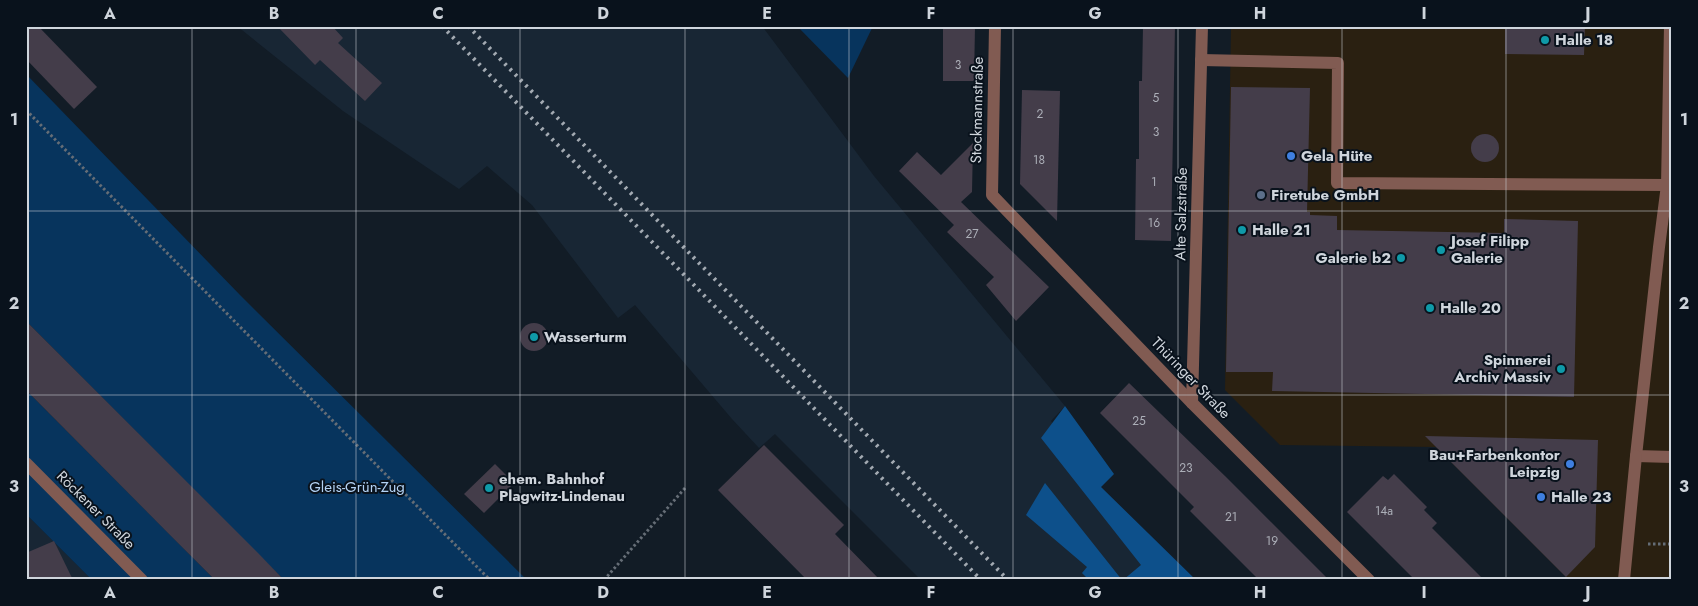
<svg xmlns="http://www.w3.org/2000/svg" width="1698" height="606" font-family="Jost,sans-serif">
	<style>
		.commercial { fill: #2a2011 }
		.built { fill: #182634 }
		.green { fill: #07345d }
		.forest { fill: #0d508b }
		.building { fill: #443d4a }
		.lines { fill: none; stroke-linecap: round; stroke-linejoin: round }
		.path { stroke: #656d76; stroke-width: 3; stroke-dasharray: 2.5 2.5; stroke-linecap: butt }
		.minor { stroke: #815b52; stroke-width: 12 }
		.rail { stroke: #a3aab2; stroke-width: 4; stroke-dasharray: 2.5 5; stroke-linecap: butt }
		.grid { fill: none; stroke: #cfd5dc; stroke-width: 1; stroke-opacity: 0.55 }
		.culture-dot { fill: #0f9aa8; stroke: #09121c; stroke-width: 2 }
		.shop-dot { fill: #3f7fe0; stroke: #09121c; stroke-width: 2 }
		.service-dot { fill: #5c6f8a; stroke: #09121c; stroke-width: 2 }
		.labels { text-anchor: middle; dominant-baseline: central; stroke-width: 4; stroke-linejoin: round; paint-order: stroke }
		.number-label { font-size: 12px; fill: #acafb8 }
		.poi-label { font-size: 15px; font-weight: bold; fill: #cfd5dc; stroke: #09121c; text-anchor: start }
		.street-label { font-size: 15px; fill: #cfd5dc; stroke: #09121c }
		.park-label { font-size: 15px; fill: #b3d2f4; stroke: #09121c }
		.neatline { fill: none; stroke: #cfd5dc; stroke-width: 2 }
		.grid-label { font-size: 16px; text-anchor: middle; font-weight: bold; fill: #cfd5dc }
	</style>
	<rect width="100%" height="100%" fill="#121c26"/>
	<path class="commercial" d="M1231,26H1672V580H1563L1566,577L1436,447L1280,445L1225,390Z"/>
	<g class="built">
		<path d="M237,26H762L874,176L1065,406L1051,421L1101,487L1177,580H921L775,434L759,448L732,419L635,305L618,318L532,205L487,166L459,189L343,111Z"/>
		<path d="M26,514L92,580H26Z"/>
	</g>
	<g class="green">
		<path d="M797,26H873L848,78Z"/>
		<path d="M26,74L240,295L527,580H284L26,321Z"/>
		<path d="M26,390L215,580H92L26,514Z"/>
	</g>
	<g class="forest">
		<path d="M1065,406L1114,474L1101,487L1196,580H1123L1141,565L1041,438Z"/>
		<path d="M1045,483L1122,580H1089L1082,573L1087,567L1026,515Z"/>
	</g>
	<g class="building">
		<path d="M26,26H38L97,87L74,109L26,59Z"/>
		<path d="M277,26H332L343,38L338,43L382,83L365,101L320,60L315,65Z"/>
		<path d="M943,26H975L974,81H943Z"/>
		<path d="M1143,26H1175L1171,241L1135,240L1136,159H1139V81H1142Z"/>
		<path d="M1505,26H1585L1584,55L1505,54Z"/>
		<path d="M1231,87L1310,88L1307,212H1310V215L1337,216V230L1504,233V219L1578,221L1574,397L1272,391L1273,372H1226Z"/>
		<path d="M1022,90L1060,91L1057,221L1020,184Z"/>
		<circle cx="1485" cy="148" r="14"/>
		<path d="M973,143L972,192L961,202L1049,287L1016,321L986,285L994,277L947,232L954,225L899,171L917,152L941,175Z"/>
		<path d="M26,321L259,554L284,580H215L169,534L26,390Z"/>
		<circle cx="534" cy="337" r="14"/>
		<path d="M1129,383L1225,476L1329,580H1259L1190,511L1194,507L1100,413Z"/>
		<path d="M1425,436L1598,440L1595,547L1566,577Z"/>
		<path d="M764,445L844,525L835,534L880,580H807L718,490Z"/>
		<path d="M495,464L514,483L484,513L464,494Z"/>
		<path d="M1394,474L1427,507L1424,510L1437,523L1432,528L1484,580H1415L1347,512L1383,476L1388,480Z"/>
		<path d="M54,541L73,580H26V553Z"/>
	</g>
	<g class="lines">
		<g class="path">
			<path d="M26,110L490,580"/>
			<path d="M1648,544H1672"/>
			<path d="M604,580L686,487"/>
		</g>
		<g class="minor">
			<path d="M995,26L992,195L1192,403L1369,580"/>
			<path d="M1670,26L1667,185L1659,247L1636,456L1672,457"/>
			<path d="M1201,60L1338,63L1337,183L1667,185"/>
			<path d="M1192,403L1202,26"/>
			<path d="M26,463L142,580"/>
			<path d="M1624,580L1636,456"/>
		</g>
		<g class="rail">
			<path d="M442,26L981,580"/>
			<path d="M468,26L1008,580"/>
		</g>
	</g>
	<path class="grid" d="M192,26V580M356,26V580M520,26V580M685,26V580M849,26V580M1013,26V580M1178,26V580M1342,26V580M1506,26V580M26,211H1672M26,395H1672"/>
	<g class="culture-dot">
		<circle cx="1545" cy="40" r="5"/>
		<circle cx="1242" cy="230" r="5"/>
		<circle cx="1441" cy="250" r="5"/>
		<circle cx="1401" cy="258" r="5"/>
		<circle cx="1430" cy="308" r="5"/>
		<circle cx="534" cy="337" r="5"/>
		<circle cx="1561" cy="369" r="5"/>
		<circle cx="489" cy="488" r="5"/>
	</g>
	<g class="shop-dot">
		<circle cx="1291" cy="156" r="5"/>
		<circle cx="1570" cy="464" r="5"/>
		<circle cx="1541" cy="497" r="5"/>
	</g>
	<circle class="service-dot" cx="1261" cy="195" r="5"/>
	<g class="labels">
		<g class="number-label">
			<text x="958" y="65">3</text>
			<text x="1156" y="98">5</text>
			<text x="1040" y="114">2</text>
			<text x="1156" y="132">3</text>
			<text x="1039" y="160">18</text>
			<text x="1154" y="182">1</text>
			<text x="1154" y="223">16</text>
			<text x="972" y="234">27</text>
			<text x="1139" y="421">25</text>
			<text x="1186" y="468">23</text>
			<text x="1384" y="511">14a</text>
			<text x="1231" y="517">21</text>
			<text x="1272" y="541">19</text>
		</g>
		<g class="poi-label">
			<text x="1555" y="40">Halle 18</text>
			<text x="1301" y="156">Gela Hüte</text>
			<text x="1271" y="195">Firetube GmbH</text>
			<text x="1252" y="230">Halle 21</text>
			<text x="1451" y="241">Josef Filipp<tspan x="1451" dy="17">Galerie</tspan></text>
			<text x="1391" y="258" text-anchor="end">Galerie b2</text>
			<text x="1440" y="308">Halle 20</text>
			<text x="544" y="337">Wasserturm</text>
			<text x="1551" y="360" text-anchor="end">Spinnerei<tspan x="1551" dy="17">Archiv Massiv</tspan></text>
			<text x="1560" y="455" text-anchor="end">Bau+Farbenkontor<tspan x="1560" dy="17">Leipzig</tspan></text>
			<text x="499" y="479">ehem. Bahnhof<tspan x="499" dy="17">Plagwitz-Lindenau</tspan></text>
			<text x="1551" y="497">Halle 23</text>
		</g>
		<g class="street-label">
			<text transform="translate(977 110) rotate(-89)">Stockmannstraße</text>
			<text transform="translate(1181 214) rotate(-89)">Alte Salzstraße</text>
			<text transform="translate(1191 378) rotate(46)">Thüringer Straße</text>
			<text transform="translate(96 510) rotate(45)">Röckener Straße</text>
		</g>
		<g class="park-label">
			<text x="357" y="487">Gleis-Grün-Zug</text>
		</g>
	</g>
	<rect width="1698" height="606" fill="none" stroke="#09121c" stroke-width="55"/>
	<rect x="28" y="28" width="1642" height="550" class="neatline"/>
	<g class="grid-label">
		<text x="110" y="19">A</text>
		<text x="274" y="19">B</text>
		<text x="438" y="19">C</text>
		<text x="603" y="19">D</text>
		<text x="767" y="19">E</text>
		<text x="931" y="19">F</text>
		<text x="1095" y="19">G</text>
		<text x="1260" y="19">H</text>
		<text x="1424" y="19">I</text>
		<text x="1588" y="19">J</text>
		<text x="14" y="125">1</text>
		<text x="1684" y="125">1</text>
		<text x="14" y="309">2</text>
		<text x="1684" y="309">2</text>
		<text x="14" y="492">3</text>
		<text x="1684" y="492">3</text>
		<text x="110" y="598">A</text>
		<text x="274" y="598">B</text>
		<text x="438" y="598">C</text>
		<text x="603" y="598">D</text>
		<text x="767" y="598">E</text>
		<text x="931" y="598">F</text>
		<text x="1095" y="598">G</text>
		<text x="1260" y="598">H</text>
		<text x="1424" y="598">I</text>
		<text x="1588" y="598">J</text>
	</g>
</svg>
